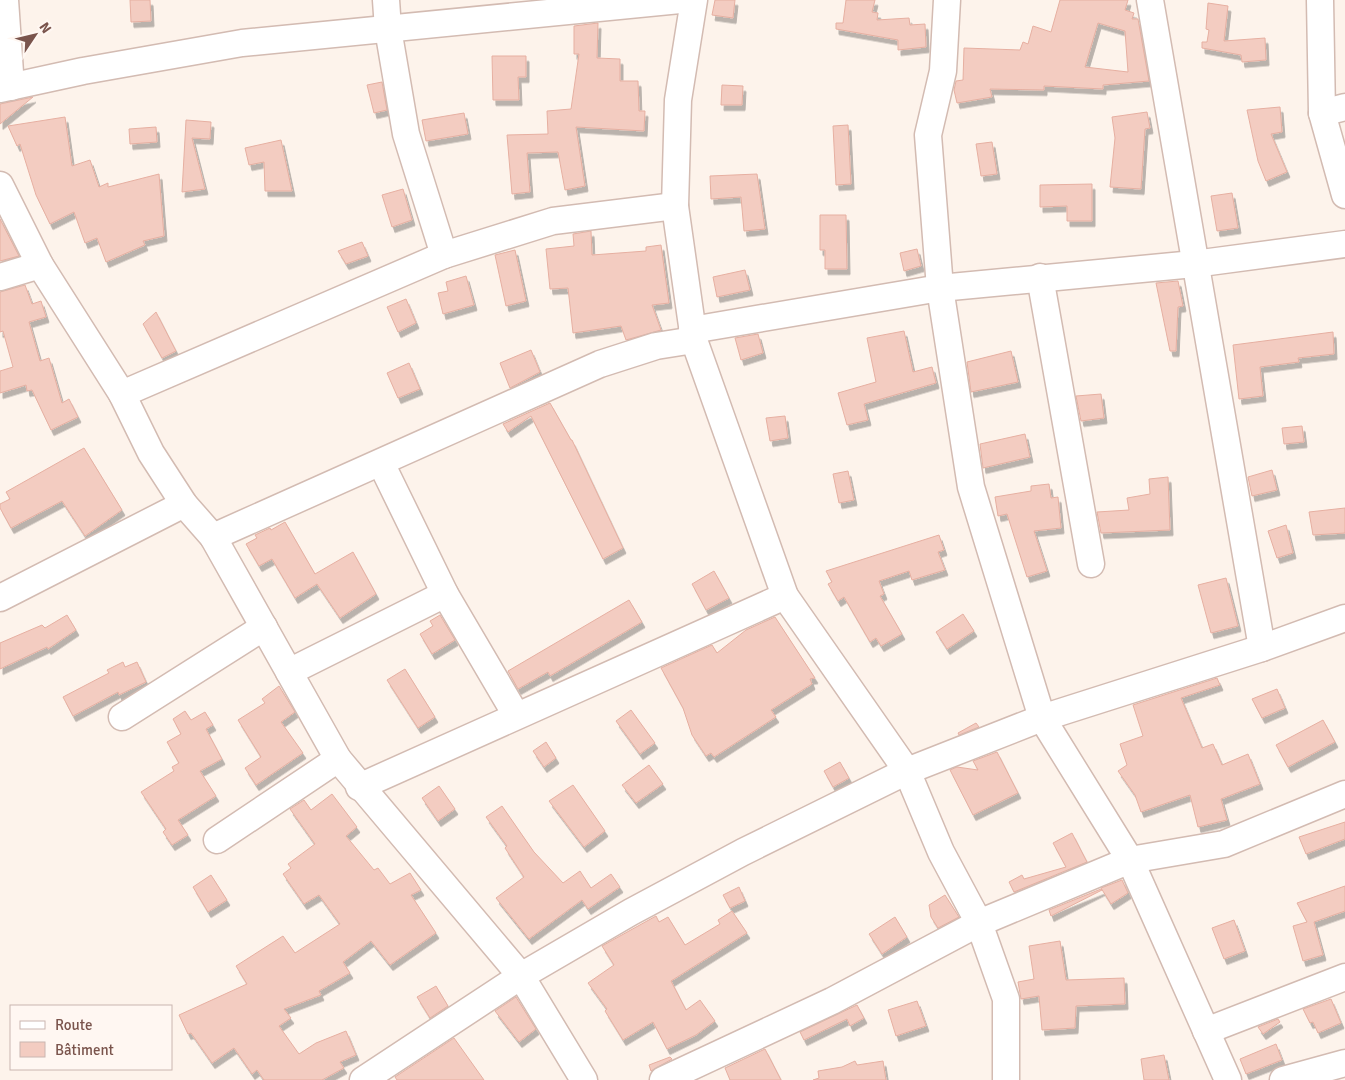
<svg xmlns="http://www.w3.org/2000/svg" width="1345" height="1080" font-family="Signika,sans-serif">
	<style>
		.building { fill: #f3ccc1; stroke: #e6afa1; fill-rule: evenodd; filter: url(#shadow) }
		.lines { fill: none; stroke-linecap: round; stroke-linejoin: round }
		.minor-casing { stroke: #d3bbb2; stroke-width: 29 }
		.minor { stroke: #fff; stroke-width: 26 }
	</style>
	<defs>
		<filter id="shadow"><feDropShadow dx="3" dy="5.5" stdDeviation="0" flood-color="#0004"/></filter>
	</defs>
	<rect width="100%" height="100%" fill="#fdf3eb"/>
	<g class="building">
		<path d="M130,0H150L151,21L131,22Z"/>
		<path d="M715,0H735L733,18L712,15Z"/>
		<path d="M846,0H875L872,12L878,13L877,20L909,18L910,25L925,24L926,47L898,50V40L836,29V23H843Z"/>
		<path d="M1060,0H1128L1125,10L1134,13L1132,19H1138L1149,81L1103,85V89L1044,86V90L990,89L992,97L957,103L954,90L956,81L963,80L964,48L1020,50L1023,42L1028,44L1033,26L1051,32ZM1098,23L1125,31L1128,72L1085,67Z"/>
		<path d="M1208,3L1228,6L1224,41L1265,38L1266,60L1242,62L1241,55L1202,48V42H1207L1209,30L1206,29Z"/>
		<path d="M598,23L597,58L620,59V81H638L639,111H645L644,131L576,127L585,186L565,190L558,152L527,153L530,192L512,194L507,135L548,134L547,111L571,109L579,54H574V26Z"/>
		<path d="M492,56H526V77H518L519,100H493Z"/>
		<path d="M382,82L387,110L374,113L367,85Z"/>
		<path d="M722,85L743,86L742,105H721Z"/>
		<path d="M33,97L0,124V104Z"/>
		<path d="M1280,107L1282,132L1271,134L1287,172L1266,181L1258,161L1247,110Z"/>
		<path d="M1147,112L1150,128L1145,129L1141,189L1110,187L1115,138L1112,117Z"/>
		<path d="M464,113L468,134L426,141L422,120Z"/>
		<path d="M65,117L72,166L90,160L99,187L108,183V187L159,174L164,236L143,241L145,245L106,262L97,238L85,243L74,212L50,224L36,195L20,144L17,146L8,126Z"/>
		<path d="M186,120L211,122L210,139L192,138L205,189L182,192Z"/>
		<path d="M848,125L851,184L836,185L833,126Z"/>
		<path d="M156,127L157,142L130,144L129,129Z"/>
		<path d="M281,140L292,191H265L264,162L249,165L245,148Z"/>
		<path d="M992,142L997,174L981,176L976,144Z"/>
		<path d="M757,174L765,229L744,231L741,197L711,199L710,176Z"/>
		<path d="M1092,184V221H1067V206L1040,207V185Z"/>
		<path d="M403,189L412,220L392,227L382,195Z"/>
		<path d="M1232,193L1238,228L1217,231L1211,196Z"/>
		<path d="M820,215H846L847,269H825V250H820Z"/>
		<path d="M0,219L19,256L0,261Z"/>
		<path d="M591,231L592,255L646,251V247L661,245L669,303L652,305L661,330L626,340L621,326L573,333L568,288L550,289L546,249L574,246L573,234Z"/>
		<path d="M362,242L368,256L346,264L338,251Z"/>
		<path d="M917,249L921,266L904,271L900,253Z"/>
		<path d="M515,250L526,301L506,306L495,255Z"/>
		<path d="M745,270L750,290L717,297L713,277Z"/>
		<path d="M466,276L474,305L443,314L438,293L448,291L446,282Z"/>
		<path d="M1178,281L1183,306L1178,307L1176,351H1170L1156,283Z"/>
		<path d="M25,285L32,304L41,301L46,317L29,322L40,361L49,358L62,403L69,399L78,417L51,430L32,390L27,391L26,385L0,393V371L13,367L3,331L0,332V292Z"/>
		<path d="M406,299L416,323L398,332L387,307Z"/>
		<path d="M156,312L176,351L162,358L143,324Z"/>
		<path d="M904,331L913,372L932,367L936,383L864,404L868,420L847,425L838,393L876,382L867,338Z"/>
		<path d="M1333,332L1334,354L1298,358L1299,362L1260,367L1263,396L1239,399L1233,345Z"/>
		<path d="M758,334L763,353L741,360L735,338Z"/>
		<path d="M531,350L540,372L510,388L500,363Z"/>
		<path d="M1011,351L1018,382L971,392L967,362Z"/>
		<path d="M409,363L420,389L398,398L387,373Z"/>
		<path d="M1101,394L1104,418L1081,421L1076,396Z"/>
		<path d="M550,403L571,440H572L623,548L603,559L531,416L508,432L503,424Z"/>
		<path d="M785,416L788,438L770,441L766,418Z"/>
		<path d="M1302,426L1304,442L1284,444L1282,428Z"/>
		<path d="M1025,434L1030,457L983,468L980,444Z"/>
		<path d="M84,448L122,510L85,536L62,501L11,528L0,508V504L10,499L6,492Z"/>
		<path d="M1272,470L1277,490L1252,496L1248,477Z"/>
		<path d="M848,471L854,500L839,503L833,474Z"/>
		<path d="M1168,477L1170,530L1101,533L1097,512L1129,510L1127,498L1150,494L1149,479Z"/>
		<path d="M1049,484L1051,498L1058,497L1061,528L1034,531L1047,571L1027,577L1007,514L998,516L995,497L1031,491V486Z"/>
		<path d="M1345,508V533L1313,535L1309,512Z"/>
		<path d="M285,522L315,574L353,552L376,594L340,618L317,584L295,598L272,559L259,566L246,544L257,538L255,535L270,528L271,530Z"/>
		<path d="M1286,525L1293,553L1277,558L1268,531Z"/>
		<path d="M939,535L944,550L938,552L945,570L912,580L909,571L879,581L884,594L880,596L902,634L881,646L876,638L870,642L844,597L838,601L828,584L832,582L826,571Z"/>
		<path d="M714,571L729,598L706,610L692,584Z"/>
		<path d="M1226,578L1238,626L1211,633L1198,585Z"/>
		<path d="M629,600L642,622L550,676L548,672L518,689L508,671Z"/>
		<path d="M963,614L974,631L947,649L936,632Z"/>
		<path d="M67,615L76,630L48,649L47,647L0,669V643L42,625L45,628Z"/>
		<path d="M440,615L455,640L432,654L420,634L433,626L430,621Z"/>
		<path d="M775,617L815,678L810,679L812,684L771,710L776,717L714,757L711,753L706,756L692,735L683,708L661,668L712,645L717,653L746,630Z"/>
		<path d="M123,662L125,667L137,662L146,682L119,695L118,692L73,716L63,697L109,673L107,670Z"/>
		<path d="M405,669L435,717L418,728L387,680Z"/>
		<path d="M1217,678L1220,685L1181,698L1202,748L1213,744L1222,765L1248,754L1260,784L1221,799L1227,820L1198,827L1190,795L1141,812L1135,795L1118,771L1127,765L1120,744L1143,736L1133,705Z"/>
		<path d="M279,686L295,712L281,722L303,753L256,785L245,768L261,757L238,720L265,703L262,699Z"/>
		<path d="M1277,689L1285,708L1262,718L1252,699Z"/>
		<path d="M631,710L655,743L640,754L616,721Z"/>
		<path d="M185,711L191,720L205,712L213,725L206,729L222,759L200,771L216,796L178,820L188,835L172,845L163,832L166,829L141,792L174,771L172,767L179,763L167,742L181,734L173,719Z"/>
		<path d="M1323,720L1335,742L1288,767L1276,745Z"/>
		<path d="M976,723L979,727L959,735L958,733Z"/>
		<path d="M546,742L556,758L544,767L533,751Z"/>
		<path d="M997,752L1018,793L973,815L950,770L957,767L978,770L973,761Z"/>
		<path d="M840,762L849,778L833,787L824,771Z"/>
		<path d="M649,765L663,784L636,803L622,785Z"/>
		<path d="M573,785L605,831L584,847L549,801Z"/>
		<path d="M439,786L455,809L438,821L422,798Z"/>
		<path d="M332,794L357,827L346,836L374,870L378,868L390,884L410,873L421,890L411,895L436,933L390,965L371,941L343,962L350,973L319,991L321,995L284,1009L291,1018L279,1026L299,1054L316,1043L346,1031L356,1055L340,1062L344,1068L322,1080H264L257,1070L252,1074L234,1048L212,1063L191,1033L188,1034L179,1015L247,984L236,966L283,936L295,953L340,924L319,895L304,904L283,874L291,868L288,864L315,844L290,809L304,800L311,810Z"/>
		<path d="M502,806L534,852L563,883L580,871L591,888L611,874L620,887L588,909L582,900L529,939L496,898L524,877L505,848L507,846L486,817Z"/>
		<path d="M1345,822V839L1306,854L1299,837Z"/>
		<path d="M1072,833L1087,862L1014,892L1009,882L1022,875L1024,879L1066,867L1053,843Z"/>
		<path d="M211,875L227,900L208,912L193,887Z"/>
		<path d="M1122,880L1128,893L1111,904L1101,888Z"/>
		<path d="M1345,886V911L1314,922L1323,955L1303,961L1293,926L1307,922L1297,903Z"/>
		<path d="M739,887L745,901L730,908L723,895Z"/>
		<path d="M1101,889L1102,890L1051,916L1049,910Z"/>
		<path d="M945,895L959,917L938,928L931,917L929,905Z"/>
		<path d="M732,911L747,933L671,981L686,1010L700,1000L715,1021L696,1035L667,1049L653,1022L623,1040L605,1011L607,1009L588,983L614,965L602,946L656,916L659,922L668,917L685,945L720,924L718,920Z"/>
		<path d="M895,917L907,937L882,954L869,934Z"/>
		<path d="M1234,920L1245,951L1224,959L1212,928Z"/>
		<path d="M1060,941L1066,980L1124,978L1125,1004L1076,1006L1075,1028L1042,1030L1039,996L1021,999L1018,982L1034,979L1029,946Z"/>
		<path d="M436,986L448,1006L430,1018L417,997Z"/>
		<path d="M516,997L536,1029L519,1042L495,1011Z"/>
		<path d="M1331,999L1341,1023L1318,1033L1313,1022L1310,1023L1303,1009Z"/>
		<path d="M917,1001L926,1026L896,1036L888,1010Z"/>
		<path d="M857,1005L864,1018L850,1026L847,1019L804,1040L800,1032Z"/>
		<path d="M1278,1019L1280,1022L1263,1034L1258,1027Z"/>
		<path d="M454,1038L484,1080H397L395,1077Z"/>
		<path d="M1276,1044L1282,1060L1246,1074L1240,1059Z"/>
		<path d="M765,1049L781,1080H730L725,1068Z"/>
		<path d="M1164,1055L1169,1080H1144L1141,1059Z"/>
		<path d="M670,1057L672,1059L651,1071L649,1065Z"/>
		<path d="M855,1061L857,1065L883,1061L886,1080H813L819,1078L818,1071L842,1067Z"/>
	</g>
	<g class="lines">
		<g class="minor-casing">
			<g id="minor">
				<path d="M5,0L11,87"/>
				<path d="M386,0L388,29L406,134L444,255"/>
				<path d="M694,0L678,100L675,206L694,340L785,596L907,771L941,852L979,923L1006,999V1080"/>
				<path d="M947,0L943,71L928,135L940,288L971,487L1042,718L1130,860L1228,1080"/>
				<path d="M1150,0L1262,648"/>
				<path d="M1320,0L1322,113L1345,195"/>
				<path d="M0,89L83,71L242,43L680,0"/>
				<path d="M1322,113L1345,107"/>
				<path d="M0,185L40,265L122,394L151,453L184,504L213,537L338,759L521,976L584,1080"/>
				<path d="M0,277L40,265"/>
				<path d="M1040,277L1091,564"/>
				<path d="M692,330L940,288L1194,264L1345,244"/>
				<path d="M122,394L444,255L553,221L675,206"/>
				<path d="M381,463L445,594L516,715"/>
				<path d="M213,537L600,364L656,346L694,340"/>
				<path d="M0,598L184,504"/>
				<path d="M289,672L445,594"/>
				<path d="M122,717L264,627"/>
				<path d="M359,787L785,596"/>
				<path d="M217,840L338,759"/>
				<path d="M1206,1031L1345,977"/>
				<path d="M363,1080L521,976L631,912L743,852L907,771L1042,718L1262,648L1345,618"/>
				<path d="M663,1080L832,1001L979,923L1130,860L1224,844L1345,794"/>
				<path d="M1283,1080L1345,1063"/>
			</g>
		</g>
		<use href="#minor" class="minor"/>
	</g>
	<rect x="10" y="1005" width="162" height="65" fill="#fff7f2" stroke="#cab6b0"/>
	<rect x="20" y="1021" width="25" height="8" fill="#ffffff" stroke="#cab6b0"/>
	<text x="55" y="1030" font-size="15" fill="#7a544c">Route</text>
	<rect x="20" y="1042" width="25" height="15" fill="#f3ccc1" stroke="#cab6b0"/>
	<text x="55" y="1055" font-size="15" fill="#7a544c">Bâtiment</text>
	<g transform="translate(35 35) rotate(55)" stroke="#fff7f2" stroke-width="4" paint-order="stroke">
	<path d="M0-4L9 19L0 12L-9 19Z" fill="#7a544c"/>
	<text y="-8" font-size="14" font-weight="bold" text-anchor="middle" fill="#7a544c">N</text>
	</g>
</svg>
